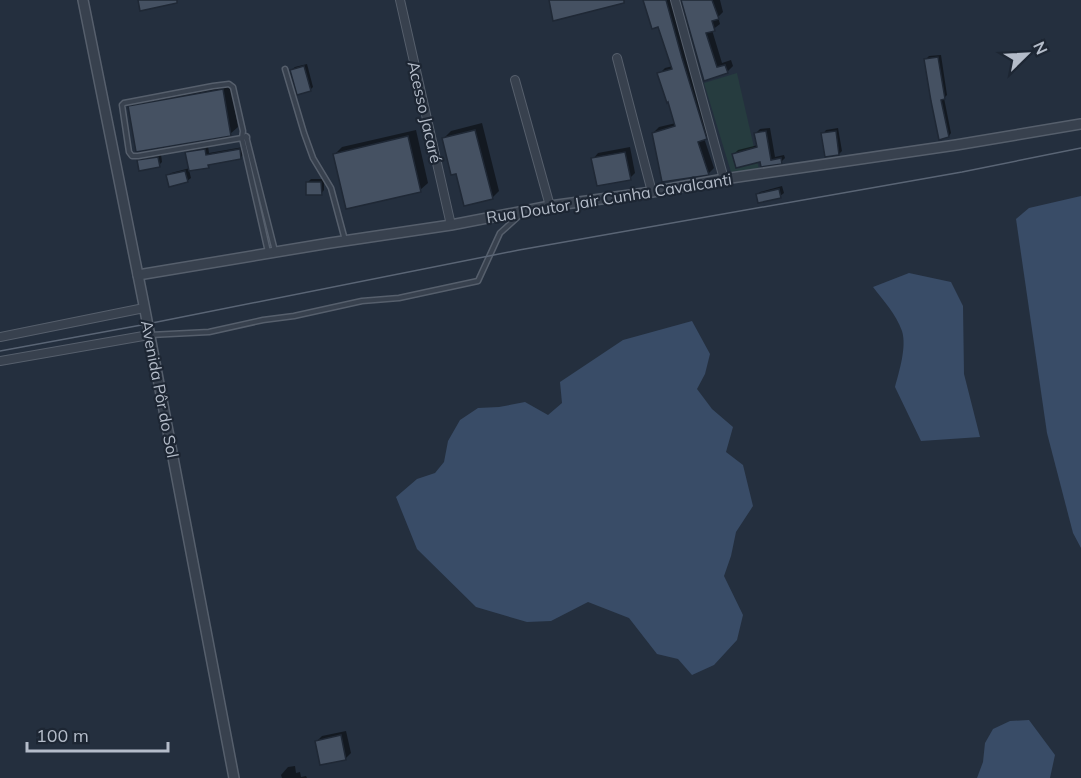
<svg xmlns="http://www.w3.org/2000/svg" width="1081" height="778" font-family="Mulish,sans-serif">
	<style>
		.green { fill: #263c3f }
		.water { fill: #394c67 }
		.shadow { fill: #0007 }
		.building { fill: #455162; stroke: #1f2835; stroke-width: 1.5 }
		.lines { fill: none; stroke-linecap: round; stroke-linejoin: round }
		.service-casing { stroke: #565f6c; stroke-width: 7 }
		.minor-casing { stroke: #565f6c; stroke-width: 10 }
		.tertiary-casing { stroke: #565f6c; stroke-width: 12 }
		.service { stroke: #38414e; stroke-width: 4 }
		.minor { stroke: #38414e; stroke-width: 8 }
		.tertiary { stroke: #38414e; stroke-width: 9 }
		.tram { stroke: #5a6575; stroke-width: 1.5 }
		.labels { text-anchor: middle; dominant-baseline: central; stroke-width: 4.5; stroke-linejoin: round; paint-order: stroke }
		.street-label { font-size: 16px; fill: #b4bcc9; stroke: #1d2633 }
	</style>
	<rect width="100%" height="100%" fill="#242f3e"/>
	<path class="green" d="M737,73L759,169L731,172L704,83Z"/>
	<g class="water">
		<path d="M1081,196V548L1073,533L1047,433L1016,219L1029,208Z"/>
		<path d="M909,273L951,282L963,306L964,374L980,437L921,441L895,387C899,372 907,347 902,331C896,314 883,300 873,287Z"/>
		<path d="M692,321L710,354L705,374L697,389L712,409L733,427L726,452L743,465L753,506L736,532L731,556L724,576L743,615L737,640L714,665L692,675L678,659L657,654L629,618L588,602L551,621L527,622L476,607L417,549L396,497L417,479L435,473L444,462L448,441L460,420L478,408L499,407L525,402L548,415L562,403L560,382L623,340Z"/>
		<path d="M1029,720L1055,755L1050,778H977L983,762L985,743L993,729L1010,721Z"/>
	</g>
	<g class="shadow">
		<path d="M645,0H673L712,132L704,138L714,168L709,173L663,180L653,133L659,127L676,123L659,74L665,68L673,66L659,25Z"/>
		<path d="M683,0H720L723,12L718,17L720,24L712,30L722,63L731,60L733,66L727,72L705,79Z"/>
		<path d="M941,55L947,95L944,98L951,133L949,136L926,59L929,56Z"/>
		<path d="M307,64L313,87L310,90L291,70L295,67Z"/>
		<path d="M230,82L238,127L230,134L129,107L137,100Z"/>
		<path d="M482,123L499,191L492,198L457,172L444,138L451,131Z"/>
		<path d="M770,128L775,157L784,155L785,158L781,162L762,160L734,154L738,150L758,145L756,133L760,129Z"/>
		<path d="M838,128L842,151L839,154L823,134L826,130Z"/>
		<path d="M416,130L428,183L420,190L335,154L342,147Z"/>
		<path d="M208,146L209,153L243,147L244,154L241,157L212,163L208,166L189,170L191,178L187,181L168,176L171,173L190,168L187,152L190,149Z"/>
		<path d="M630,147L635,173L630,178L593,159L598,153Z"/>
		<path d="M161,154L162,162L159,165L139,161L142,157Z"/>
		<path d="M311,179H324V190L321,194L308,182Z"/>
		<path d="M782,186L784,193L780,196L757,195L760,192Z"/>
		<path d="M346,731L351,753L345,759L317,741L322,736Z"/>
		<path d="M295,766L296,773L300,772L301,777L306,776L307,778H282L281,775L288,767Z"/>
	</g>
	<g class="building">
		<path d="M138,0H177V3L140,11Z"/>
		<path d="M549,0H624V3L553,21Z"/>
		<path d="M643,0H666L682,58L707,139L698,142L709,175L662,182L652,133L675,126L668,102L667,103L657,73L672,69L658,27L652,29Z"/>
		<path d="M681,0H712L719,19L712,21L715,31L706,33L717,67L725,65L728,73L704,81Z"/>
		<path d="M938,57L945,99L941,100L949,137L939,140L931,101L924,59Z"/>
		<path d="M304,66L311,91L297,95L290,70Z"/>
		<path d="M223,89L231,136L136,152L128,106Z"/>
		<path d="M475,130L493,199L464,206L456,174L451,175L442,138Z"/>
		<path d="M766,131L771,160L781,158L782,164L761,167L760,162L736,168L732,154L757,147L754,133Z"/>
		<path d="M836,131L839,155L825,157L821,133Z"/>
		<path d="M408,136L421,192L346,209L333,154Z"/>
		<path d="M205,149L206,155L240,149L241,159L208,165L209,168L189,171L185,152Z"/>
		<path d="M625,152L631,180L597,186L591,158Z"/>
		<path d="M158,157L160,167L139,171L137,160Z"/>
		<path d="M185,171L188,182L169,187L166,175Z"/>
		<path d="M306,182H321L322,195H306Z"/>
		<path d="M779,189L781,198L758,203L756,194Z"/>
		<path d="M341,735L346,760L320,765L315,741Z"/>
	</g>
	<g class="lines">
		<g class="service-casing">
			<g id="service">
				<path d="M285,69L304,133L313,158L331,188L345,240"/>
				<path d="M246,136L275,251"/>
				<path d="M247,137L242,138L138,156H132L129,152L122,105L124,103L213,86L229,84L233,87L243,131L242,138L268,252"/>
				<path d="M150,335L209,332L263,320L294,316L362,301L399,298L478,281L500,233L520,215"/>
			</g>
		</g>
		<g class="minor-casing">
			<g id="minor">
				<path d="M400,0L451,225"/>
				<path d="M675,0L724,179"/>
				<path d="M617,58L652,192"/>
				<path d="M515,80L550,206"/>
				<path d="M0,337L144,308"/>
				<path d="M0,361L149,335"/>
			</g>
		</g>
		<g class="tertiary-casing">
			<g id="tertiary">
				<path d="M83,0L144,305L234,778"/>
				<path d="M138,275L330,243L451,225L550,206L652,192L724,179L956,145L1081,124"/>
			</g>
		</g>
		<use href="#service" class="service"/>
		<use href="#minor" class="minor"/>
		<use href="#tertiary" class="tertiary"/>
		<path class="tram" d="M0,351L147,324L519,250L962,172L1081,148"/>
	</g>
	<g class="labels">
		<g class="street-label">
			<text transform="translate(425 112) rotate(77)">Acesso Jacaré</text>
			<text transform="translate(609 198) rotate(-9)">Rua Doutor Jair Cunha Cavalcanti</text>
			<text transform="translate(160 389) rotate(79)">Avenida Pôr do Sol</text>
		</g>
	</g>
	<g transform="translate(1027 54) rotate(66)" stroke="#1d2633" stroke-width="4.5" paint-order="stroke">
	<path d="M0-4.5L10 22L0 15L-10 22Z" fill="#b4bcc9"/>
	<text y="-9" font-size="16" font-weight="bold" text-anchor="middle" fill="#b4bcc9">N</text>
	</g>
	<path d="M27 742v9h141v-9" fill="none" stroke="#b4bcc9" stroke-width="3"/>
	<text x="36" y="742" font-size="18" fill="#b4bcc9" stroke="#1d2633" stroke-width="4.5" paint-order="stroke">100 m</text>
</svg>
